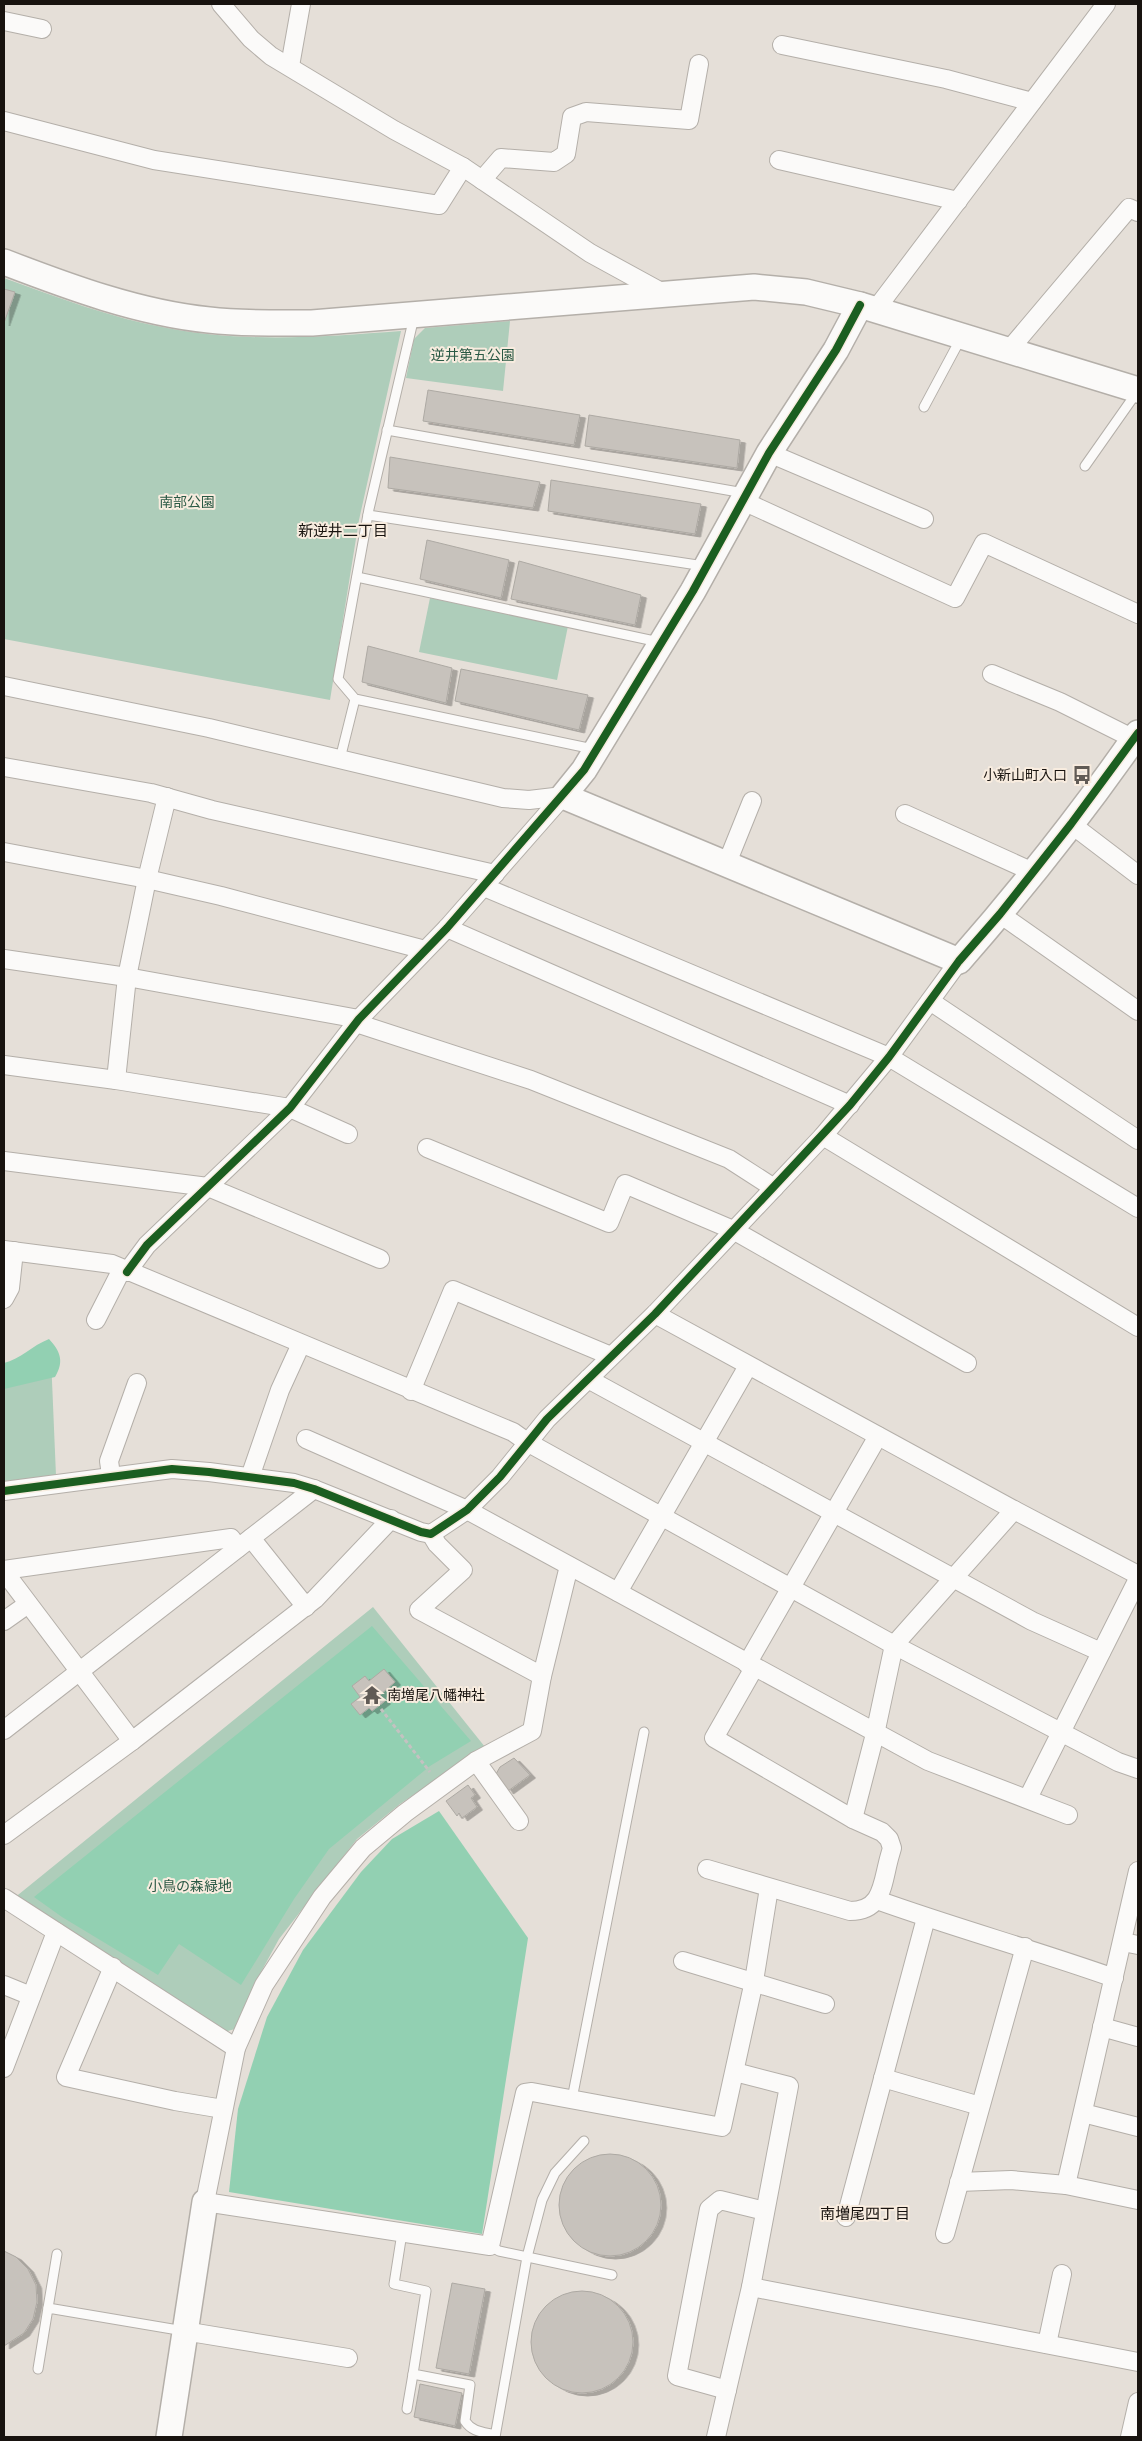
<svg xmlns="http://www.w3.org/2000/svg" width="1142" height="2441" font-family="'DM Sans','Noto Sans JP',sans-serif">
	<style>
		.green { fill: #aecdba }
		.forest { fill: #92d0b2 }
		.building { fill: #c7c2bc; stroke: #ada9a3; filter: url(#shadow) }
		.lines { fill: none; stroke-linecap: round; stroke-linejoin: round }
		.lane-casing { stroke: #b4afa9; stroke-width: 11 }
		.street-casing { stroke: #b4afa9; stroke-width: 20 }
		.secondary-casing { stroke: #b4afa9; stroke-width: 28 }
		.path { stroke: #c4c2c1; stroke-width: 3; stroke-dasharray: 4 2.5; stroke-linecap: butt }
		.lane { stroke: #fbfaf9; stroke-width: 9 }
		.street { stroke: #fbfaf9; stroke-width: 18 }
		.secondary { stroke: #fbfaf9; stroke-width: 25 }
		.cycleway-casing { stroke: #f8ecdf; stroke-width: 11 }
		.cycleway { stroke: #1b5e20; stroke-width: 8 }
		.labels { text-anchor: middle; dominant-baseline: central; stroke-width: 4; stroke-linejoin: round; paint-order: stroke }
		.park-label { font-size: 14px; fill: #2a5944; stroke: #f8ecdf }
		.poi-label { font-size: 14px; fill: #18130f; stroke: #f8ecdf; text-anchor: end }
		.neighbourhood-label { font-size: 15px; fill: #18130f; stroke: #f8ecdf }
	</style>
	<defs>
		<filter id="shadow"><feDropShadow dx="5.5" dy="3" stdDeviation="0" flood-color="#0004"/></filter>
	</defs>
	<rect width="100%" height="100%" fill="#e5dfd8"/>
	<g class="green">
		<path d="M4,278C57,297 111,318 167,328C245,343 322,337 401,331L359,520L330,700L4,639Z"/>
		<path d="M510,321L503,391L406,378L414,339L425,328Z"/>
		<path d="M430,598L568,626L557,680L419,652Z"/>
		<path d="M51,1357L56,1476L4,1481V1367Z"/>
		<path d="M373,1607L485,1747L400,1804L357,1839L279,1939L255,1983L235,2029L224,2032L68,1929L62,1931L13,1899Z"/>
	</g>
	<g class="forest">
		<path d="M49,1339C61,1352 64,1362 55,1377L4,1389V1363C19,1360 33,1345 49,1339Z"/>
		<path d="M372,1626L471,1741L430,1766L329,1849L294,1899L241,1985L179,1944L158,1975L62,1917L34,1897Z"/>
		<path d="M439,1811L528,1938L482,2234L229,2192L238,2109L267,2017L303,1950L361,1872L392,1839Z"/>
	</g>
	<g class="building">
		<path d="M4,289L15,292L4,323Z"/>
		<path d="M428,390L580,415L574,445L423,421Z"/>
		<path d="M589,415L740,440L737,468L585,446Z"/>
		<path d="M390,457L540,482L533,508L388,488Z"/>
		<path d="M551,480L701,504L695,534L548,511Z"/>
		<path d="M427,540L509,560L501,598L420,579Z"/>
		<path d="M519,561L641,595L635,625L511,599Z"/>
		<path d="M368,646L452,668L446,703L362,682Z"/>
		<path d="M461,669L588,695L579,730L455,701Z"/>
		<path d="M384,1669L395,1682L380,1695L385,1701L372,1711L369,1708L360,1715L351,1704L360,1697L352,1686L365,1676L369,1681Z"/>
		<path d="M514,1758L530,1775L508,1791L496,1774L500,1767Z"/>
		<path d="M468,1785L475,1795L471,1798L477,1807L462,1818L459,1813L457,1816L446,1801Z"/>
		<circle cx="610" cy="2205" r="51"/>
		<path d="M4,2251L16,2257L28,2269L36,2285L37,2302L33,2319L24,2333L4,2346Z"/>
		<path d="M452,2283L485,2289L469,2374L436,2368Z"/>
		<circle cx="582" cy="2342" r="51"/>
		<path d="M420,2384L462,2393L455,2426L414,2417Z"/>
	</g>
	<g class="lines">
		<g class="lane-casing">
			<g id="lane">
				<path d="M414,317L369,509L338,679L355,699L593,749"/>
				<path d="M924,407L961,338"/>
				<path d="M387,430L744,493"/>
				<path d="M1085,466L1137,392"/>
				<path d="M368,515L704,566"/>
				<path d="M357,577L659,642"/>
				<path d="M340,759L355,699"/>
				<path d="M572,2099L644,1732"/>
				<path d="M402,2233L394,2284L426,2291L413,2374L470,2385L465,2421C472,2432 483,2432 495,2435"/>
				<path d="M490,2246L499,2251L612,2275"/>
				<path d="M48,2308L57,2254"/>
				<path d="M38,2369L48,2308L184,2331"/>
				<path d="M407,2409L413,2374"/>
				<path d="M495,2437L527,2257L542,2200L555,2173L584,2141"/>
			</g>
		</g>
		<g class="street-casing">
			<g id="street">
				<path d="M221,4L251,39L271,56L394,130L463,167L590,253L663,293"/>
				<path d="M4,21L42,29"/>
				<path d="M782,45L946,79L1032,102"/>
				<path d="M290,66L301,4"/>
				<path d="M4,121L154,160L439,205L463,167"/>
				<path d="M779,160L958,201"/>
				<path d="M482,180L501,158L554,162L566,154L572,117L586,112L689,120L699,64"/>
				<path d="M876,309L1106,4"/>
				<path d="M1009,350L1129,208L1138,212"/>
				<path d="M769,453L924,519"/>
				<path d="M743,501L955,598L984,543L1138,614"/>
				<path d="M992,674L1060,702L1134,739"/>
				<path d="M4,686L209,728L503,798L529,800L563,796"/>
				<path d="M4,767L151,793L212,810L495,874"/>
				<path d="M905,814L1033,872"/>
				<path d="M1071,824L1138,875"/>
				<path d="M4,852L147,879L221,896L425,950"/>
				<path d="M727,863L752,801"/>
				<path d="M484,887L889,1057L1138,1208"/>
				<path d="M1000,914L1138,1011"/>
				<path d="M447,928L850,1105"/>
				<path d="M4,959L127,977L359,1019"/>
				<path d="M930,1001L1138,1140"/>
				<path d="M356,1023L531,1080L729,1159L774,1188"/>
				<path d="M4,1065L116,1080L290,1108L348,1134"/>
				<path d="M116,1080L127,977L147,879L167,797"/>
				<path d="M823,1136L1138,1327"/>
				<path d="M427,1148L609,1223L625,1184L733,1230L967,1363"/>
				<path d="M4,1161L208,1187L380,1259"/>
				<path d="M4,1250L112,1264L513,1432L527,1442L894,1645L1118,1762L1138,1769"/>
				<path d="M127,1272L147,1245L290,1108L359,1019L447,928L563,796"/>
				<path d="M4,1299L10,1288L14,1251"/>
				<path d="M655,1314L1014,1510L1138,1575"/>
				<path d="M96,1320L122,1269"/>
				<path d="M588,1379L1032,1621L1101,1652"/>
				<path d="M411,1391L453,1290L611,1356"/>
				<path d="M306,1439L467,1510L928,1761L1068,1815"/>
				<path d="M111,1475L109,1461L137,1383"/>
				<path d="M250,1477L280,1390L301,1344"/>
				<path d="M4,1491L172,1469L209,1472L294,1483L314,1489L421,1532L431,1534L467,1510L500,1477L547,1419L655,1314L823,1136L889,1057L959,961"/>
				<path d="M431,1534L437,1544L463,1570L419,1610L542,1676"/>
				<path d="M251,1538L306,1607"/>
				<path d="M569,1566L542,1676L532,1731L476,1761L405,1813L363,1848L322,1897L264,1985L236,2048L205,2202L490,2246L525,2093L532,2092L722,2127L754,1981L769,1888"/>
				<path d="M4,1570L231,1538L238,1548"/>
				<path d="M4,1570L6,1574L132,1741"/>
				<path d="M618,1592L748,1366"/>
				<path d="M4,1621L28,1604"/>
				<path d="M747,1664L878,1436"/>
				<path d="M4,1730L314,1489"/>
				<path d="M476,1761L519,1821"/>
				<path d="M1028,1798L1138,1579"/>
				<path d="M853,1819L875,1734L894,1645L1014,1510"/>
				<path d="M4,1835L132,1741L315,1599L391,1519"/>
				<path d="M707,1869L850,1911C884,1911 882,1882 890,1855L892,1848L889,1839L882,1832L853,1819L714,1738L754,1668"/>
				<path d="M4,1898L236,2048"/>
				<path d="M877,1900C955,1928 1035,1950 1114,1978"/>
				<path d="M1123,1942L1138,1945"/>
				<path d="M683,1961L825,2004"/>
				<path d="M113,1967L66,2077L175,2101L223,2109"/>
				<path d="M4,1985L31,1996"/>
				<path d="M1102,2027L1138,2037"/>
				<path d="M4,2068L56,1932"/>
				<path d="M883,2078L980,2106"/>
				<path d="M1083,2113L1138,2127"/>
				<path d="M959,2182L1011,2180L1066,2185L1138,2200"/>
				<path d="M1066,2185L1138,1871"/>
				<path d="M846,2217L926,1918"/>
				<path d="M945,2234L1025,1947"/>
				<path d="M751,2287L1138,2362"/>
				<path d="M184,2331L348,2358"/>
				<path d="M1047,2344L1062,2274"/>
				<path d="M727,2390L677,2376L709,2209L720,2200L765,2211"/>
				<path d="M716,2437L751,2287L789,2086L735,2072"/>
				<path d="M1130,2437L1138,2402"/>
			</g>
		</g>
		<g class="secondary-casing">
			<g id="secondary">
				<path d="M4,262C69,287 139,313 209,320C243,324 278,323 312,323L754,287L806,292L860,305L1138,390"/>
				<path d="M860,305L836,350L769,453L693,591L584,770L563,796L959,961C1023,888 1083,812 1138,733"/>
				<path d="M169,2437L205,2202"/>
			</g>
		</g>
		<path class="path" d="M381,1709L430,1772"/>
		<use href="#lane" class="lane"/>
		<use href="#street" class="street"/>
		<use href="#secondary" class="secondary"/>
		<g class="cycleway-casing">
			<g id="cycleway">
				<path d="M127,1272L147,1245L290,1108L359,1019L447,928L584,770L693,591L769,453L836,350L860,305"/>
				<path d="M4,1491L172,1469L209,1472L294,1483L314,1489L421,1532L431,1534L467,1510L500,1477L547,1419L655,1314L850,1105L889,1057L959,961L1000,914L1071,824L1138,733"/>
			</g>
		</g>
		<use href="#cycleway" class="cycleway"/>
	</g>
	<defs>
		<g id="bus-bare" transform="scale(1.5)"><path d="M-5-6H5V4H4V6H2V4H-2V6H-4V4H-5ZM-3.5-4V0h7V-4ZM-3.5 1.2v1.5H-2V1.2ZM2 1.2v1.5H3.5V1.2Z" fill="#605a55" stroke="#f8ecdf" stroke-width="2.5" paint-order="stroke"/></g>
		<g id="temple-bare" transform="scale(1.5)"><path d="M0-6L5-2H3V0L6.5 2.5H4V6H1.5V3h-3V6H-4V2.5H-6.5L-3 0V-2H-5Z" fill="#605a55" stroke="#f8ecdf" stroke-width="2.5" paint-order="stroke"/></g>
	</defs>
	<g fill-rule="evenodd">
		<use href="#bus-bare" x="1082" y="775"/>
		<use href="#temple-bare" x="372" y="1695"/>
	</g>
	<g class="labels">
		<g class="park-label">
			<text x="473" y="355">逆井第五公園</text>
			<text x="187" y="502">南部公園</text>
			<text x="190" y="1886">小鳥の森緑地</text>
		</g>
		<g class="poi-label">
			<text x="1067" y="775">小新山町入口</text>
			<text x="387" y="1695" text-anchor="start">南増尾八幡神社</text>
		</g>
		<g class="neighbourhood-label">
			<text x="343" y="531">新逆井二丁目</text>
			<text x="865" y="2214">南増尾四丁目</text>
		</g>
	</g>
	<rect width="1142" height="2441" fill="none" stroke="#18130f" stroke-width="10"/>
</svg>
